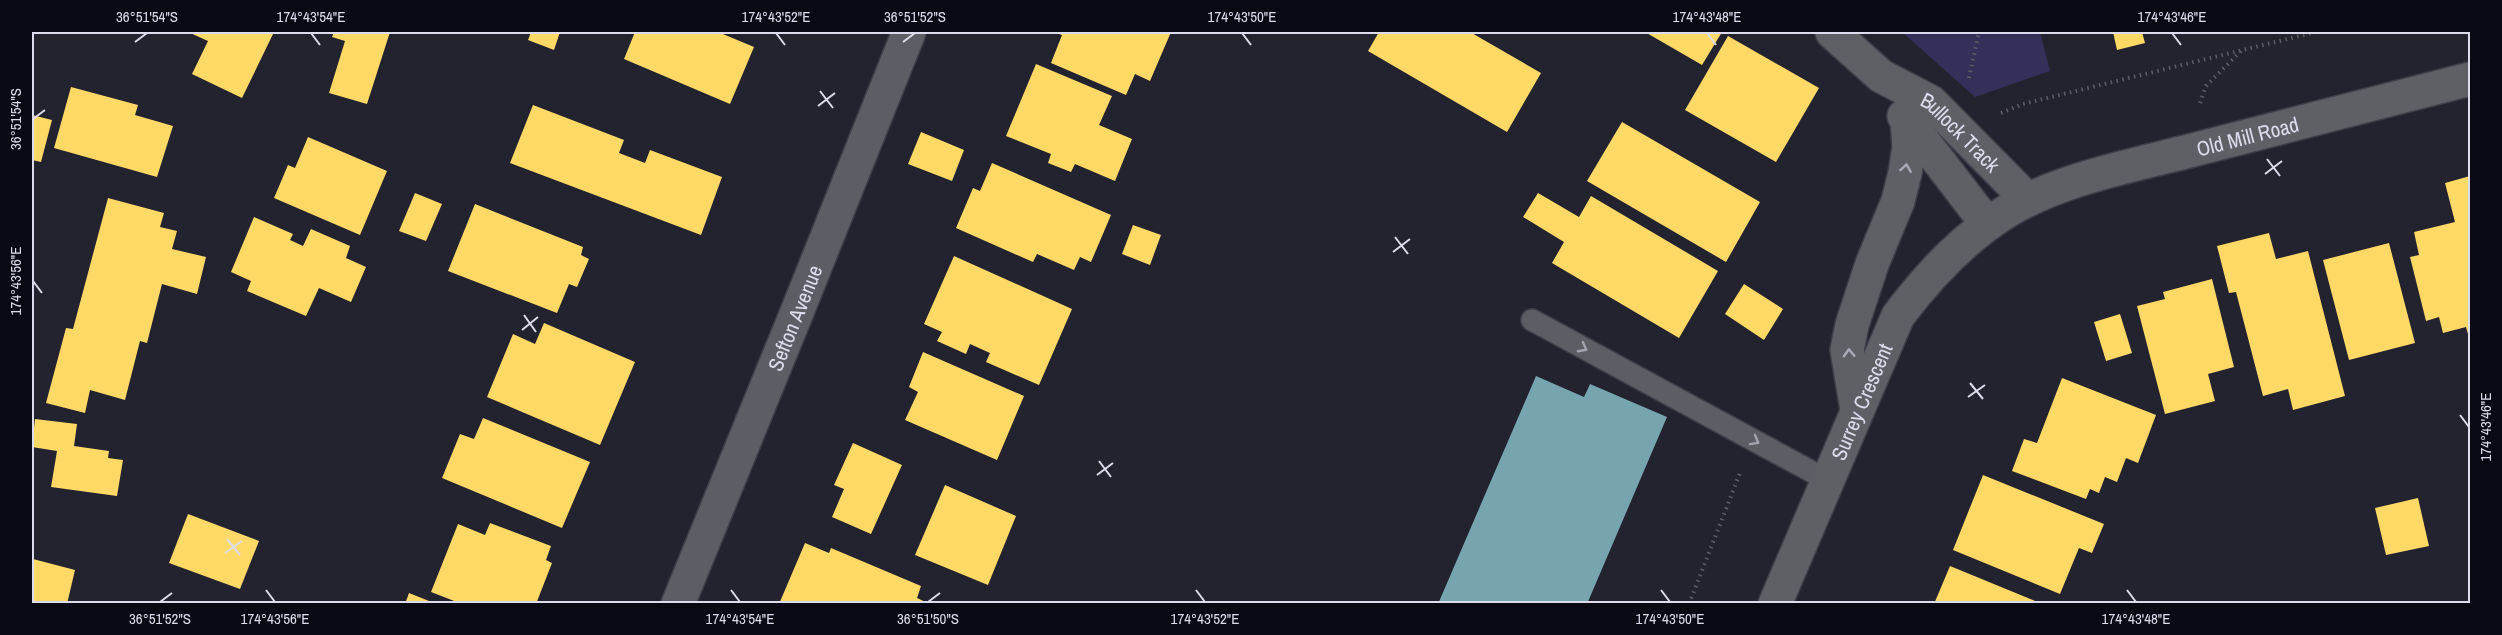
<svg xmlns="http://www.w3.org/2000/svg" width="2502" height="635" font-family="'Archivo Narrow',sans-serif">
	<style>
		.green { fill: #343059 }
		.homes { fill: #ffd966 }
		.public { fill: #76a5af }
		.lines { fill: none; stroke-linecap: round; stroke-linejoin: round }
		.service-casing { stroke: #3e3e49; stroke-width: 24 }
		.minor-casing { stroke: #3e3e49; stroke-width: 36 }
		.secondary-casing { stroke: #3e3e49; stroke-width: 36 }
		.path { stroke: #5d5d66; stroke-width: 4; stroke-dasharray: 1.5 4.5; stroke-linecap: butt }
		.service { stroke: #5d5d66; stroke-width: 21 }
		.minor { stroke: #5d5d66; stroke-width: 33 }
		.secondary { stroke: #5f6066; stroke-width: 33 }
		.oneway { stroke: #aaaab6 }
		.oneway2 { stroke: #a3a3b0 }
		.ticks { fill: none; stroke: #dcdcec; stroke-width: 2 }
		.labels { text-anchor: middle; dominant-baseline: central; stroke-width: 6; stroke-linejoin: round; paint-order: stroke }
		.street-label { font-size: 21px; fill: #dcdcec; stroke: #090913 }
		.neatline { fill: none; stroke: #dcdcec; stroke-width: 2 }
		.ticks-label { font-size: 15px; text-anchor: middle; fill: #dcdcec }
	</style>
	<rect width="100%" height="100%" fill="#23222f"/>
	<path class="green" d="M1902,32H2040L2050,71L1975,97Z"/>
	<g class="homes">
		<path d="M188,32H274L242,98L192,74L208,41Z"/>
		<path d="M334,32H390L367,104L329,93L345,41L332,37Z"/>
		<path d="M531,32H560L554,50L528,40Z"/>
		<path d="M635,32H718L754,47L730,104L624,59Z"/>
		<path d="M1054,32H1171L1150,81L1135,74L1126,95L1051,63L1062,35Z"/>
		<path d="M1379,32H1470L1541,73L1507,132L1368,51Z"/>
		<path d="M1645,32H1722L1702,65Z"/>
		<path d="M2113,32H2142L2145,43L2117,50Z"/>
		<path d="M1728,36L1819,88L1776,162L1685,110Z"/>
		<path d="M1036,64L1112,96L1099,125L1132,139L1115,181L1075,164L1071,172L1048,163L1051,154L1006,136Z"/>
		<path d="M71,87L138,105L135,115L173,126L157,177L54,148Z"/>
		<path d="M533,105L624,140L619,153L645,163L650,150L722,177L701,235L510,163Z"/>
		<path d="M32,115L52,120L41,162L32,160Z"/>
		<path d="M1622,122L1760,202L1726,262L1587,181Z"/>
		<path d="M921,132L964,150L952,181L908,164Z"/>
		<path d="M308,137L387,171L360,235L274,198L288,165L295,168Z"/>
		<path d="M992,163L1111,215L1091,262L1080,257L1074,270L1037,254L1033,262L956,228L973,188L980,191Z"/>
		<path d="M2470,176V341L2466,327L2443,333L2439,317L2426,321L2410,257L2419,255L2414,232L2455,222L2445,183Z"/>
		<path d="M415,193L442,204L426,241L399,231Z"/>
		<path d="M1538,193L1579,217L1591,196L1718,271L1679,338L1552,263L1564,242L1523,217Z"/>
		<path d="M108,198L164,213L160,227L177,231L172,249L206,257L197,294L162,284L147,343L140,341L125,400L90,390L85,413L46,403L66,328L73,329Z"/>
		<path d="M475,204L583,247L581,255L589,259L577,287L569,284L557,313L448,271Z"/>
		<path d="M254,217L293,234L290,240L303,246L311,229L350,246L346,258L366,267L351,302L319,288L306,316L247,291L251,281L231,272Z"/>
		<path d="M1133,225L1161,235L1150,265L1122,254Z"/>
		<path d="M2269,233L2276,259L2308,251L2345,396L2293,410L2288,389L2263,396L2236,292L2229,293L2217,246Z"/>
		<path d="M2389,243L2415,343L2349,360L2323,260Z"/>
		<path d="M954,256L1072,309L1039,385L986,362L990,353L970,344L966,354L937,341L942,332L924,324Z"/>
		<path d="M2212,279L2234,367L2208,374L2215,401L2165,414L2137,306L2165,299L2163,292Z"/>
		<path d="M1744,284L1783,309L1764,340L1725,314Z"/>
		<path d="M2120,314L2132,353L2106,361L2094,322Z"/>
		<path d="M544,323L635,362L600,445L487,397L513,334L535,344Z"/>
		<path d="M923,352L1024,396L997,460L905,420L918,392L909,387Z"/>
		<path d="M2062,378L2156,415L2138,463L2126,458L2117,482L2105,477L2099,493L2090,489L2086,499L2012,471L2024,439L2037,443Z"/>
		<path d="M483,418L590,462L562,528L442,478L460,434L474,439Z"/>
		<path d="M35,419L77,424L74,446L109,451L108,458L123,460L117,496L51,487L57,451L32,447Z"/>
		<path d="M853,443L902,465L871,534L832,517L844,489L834,485Z"/>
		<path d="M1983,475L2104,524L2092,553L2079,548L2060,594L1953,550Z"/>
		<path d="M945,485L1016,516L988,585L915,555Z"/>
		<path d="M2418,498L2429,546L2386,555L2375,508Z"/>
		<path d="M188,514L259,541L240,589L169,563Z"/>
		<path d="M490,523L551,546L546,560L552,563L536,604H462L431,592L458,524L485,535Z"/>
		<path d="M805,543L829,553L831,548L921,586L917,598L930,604H779Z"/>
		<path d="M33,559L75,570L67,604H32Z"/>
		<path d="M1950,566L2040,603V604H1934Z"/>
		<path d="M409,593L434,603V604H405Z"/>
	</g>
	<path class="public" d="M1536,376L1584,397L1590,384L1667,417L1587,604H1438Z"/>
	<g class="lines">
		<g class="service-casing">
			<path id="service" d="M1532,320L1827,480"/>
		</g>
		<g class="minor-casing">
			<g id="minor">
				<path id="s1" d="M678,604L797,312L909,32"/>
			</g>
		</g>
		<g class="secondary-casing">
			<g id="secondary">
				<path id="s2" d="M1832,32L1881,76L1931,102L2028,200"/>
				<path d="M1904,116L1987,224"/>
				<path d="M1857,410L1847,350L1852,325L1872,264L1898,201L1905,173L1909,147L1907,120"/>
				<path id="s3" d="M1775,604L1898,316C1929,275 1964,237 2009,210C2061,179 2130,166 2189,151C2283,127 2377,103 2470,79"/>
			</g>
		</g>
		<g class="path">
			<path d="M1969,78L1979,32"/>
			<path d="M2200,103L2206,86L2241,51"/>
			<path d="M2001,113L2023,104L2316,32"/>
			<path d="M1689,604L1740,473"/>
		</g>
		<use href="#service" class="service"/>
		<use href="#minor" class="minor"/>
		<use href="#secondary" class="secondary"/>
	</g>
	<defs><path id="oneway-chevron" d="M-2-3.5L2.5 0L-2 3.5" fill="none" stroke-width="1.6" stroke-linecap="round" stroke-linejoin="round" transform="scale(1.5)"/></defs>
	<g class="oneway">
		<use href="#oneway-chevron" transform="translate(1906 168) rotate(-81)"/>
		<use href="#oneway-chevron" transform="translate(1849 353) rotate(-92)"/>
	</g>
	<g class="oneway2">
		<use href="#oneway-chevron" transform="translate(1583 348) rotate(28)"/>
		<use href="#oneway-chevron" transform="translate(1755 441) rotate(29)"/>
	</g>
	<path class="ticks" d="M311,33L320,45M776,33L785,45M1242,33L1251,45M1707,33L1716,45M2172,33L2181,45M135,42L147,33M903,42L915,33M820,91L833,108M818,106L835,93M33,119L45,110M2267,159L2280,176M2265,174L2282,161M1395,237L1408,254M1393,252L1410,239M33,281L42,293M524,315L536,332M522,330L538,317M1970,383L1983,399M1968,397L1985,385M2460,415L2469,427M1099,461L1111,477M1097,475L1113,463M227,539L240,555M225,553L242,541M266,590L275,602M731,590L740,602M1196,590L1205,602M1661,590L1670,602M2127,590L2136,602M160,602L172,593M928,602L940,593"/>
	<g class="labels">
		<g class="street-label">
			<text stroke="none"><textPath href="#s2" startOffset="164">Bullock Track</textPath></text>
			<text stroke="none"><textPath href="#s3" startOffset="718">Old Mill Road</textPath></text>
			<text stroke="none"><textPath href="#s1" startOffset="309">Sefton Avenue</textPath></text>
			<text stroke="none"><textPath href="#s3" startOffset="220">Surrey Crescent</textPath></text>
		</g>
	</g>
	<rect width="2502" height="635" fill="none" stroke="#090913" stroke-width="66"/>
	<rect x="33" y="33" width="2436" height="569" class="neatline"/>
	<g class="ticks-label">
		<text x="147" y="22">36°51'54"S</text>
		<text x="311" y="22">174°43'54"E</text>
		<text x="776" y="22">174°43'52"E</text>
		<text x="915" y="22">36°51'52"S</text>
		<text x="1242" y="22">174°43'50"E</text>
		<text x="1707" y="22">174°43'48"E</text>
		<text x="2172" y="22">174°43'46"E</text>
		<text transform="translate(16 119) rotate(-90)" y="5">36°51'54"S</text>
		<text transform="translate(16 281) rotate(-90)" y="5">174°43'56"E</text>
		<text transform="translate(2486 427) rotate(-90)" y="5">174°43'46"E</text>
		<text x="160" y="624">36°51'52"S</text>
		<text x="275" y="624">174°43'56"E</text>
		<text x="740" y="624">174°43'54"E</text>
		<text x="928" y="624">36°51'50"S</text>
		<text x="1205" y="624">174°43'52"E</text>
		<text x="1670" y="624">174°43'50"E</text>
		<text x="2136" y="624">174°43'48"E</text>
	</g>
</svg>
